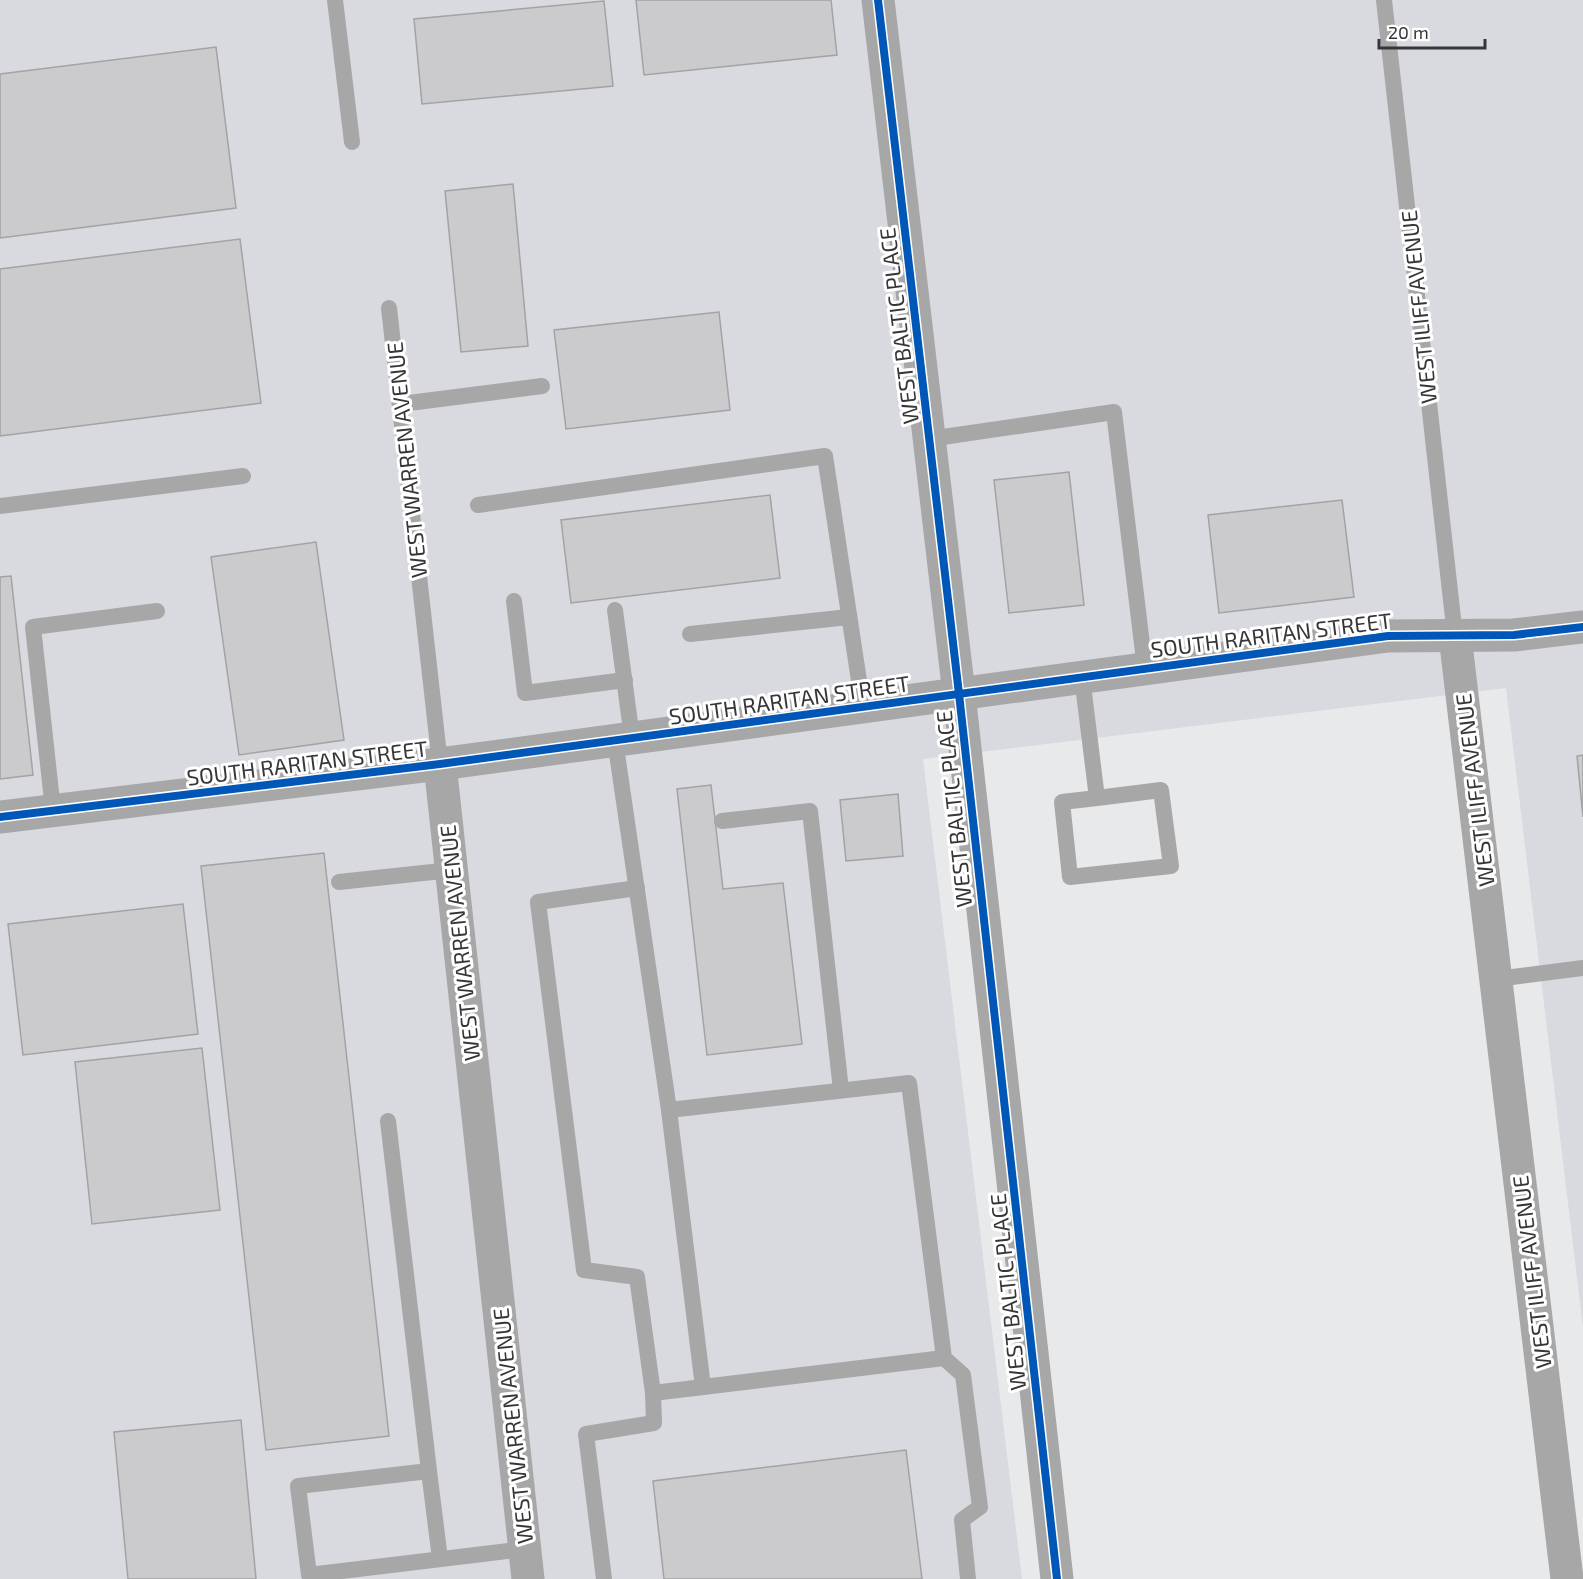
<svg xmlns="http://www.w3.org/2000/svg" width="1583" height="1579" font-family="'Exo 2',sans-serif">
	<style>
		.built { fill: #d8dadf }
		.building { fill: #cbcbcd; stroke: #a3a3a4; stroke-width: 1.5 }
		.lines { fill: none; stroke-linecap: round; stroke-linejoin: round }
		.service { stroke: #a7a7a7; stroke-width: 16 }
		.minor { stroke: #a7a7a7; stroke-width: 33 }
		.cycleway-casing { stroke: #fff; stroke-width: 11 }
		.cycleway { stroke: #0057b8; stroke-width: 8 }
		.labels { text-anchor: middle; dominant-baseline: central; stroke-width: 6; stroke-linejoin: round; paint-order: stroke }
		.street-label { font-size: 22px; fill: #363638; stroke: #fff }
	</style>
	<rect width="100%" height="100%" fill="#e8e9eb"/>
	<path class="built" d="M0,0H1583V1328L1506,688L923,759L1022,1579H0Z"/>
	<g class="building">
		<path d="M636,0H831L837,55L644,75Z"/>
		<path d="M604,1L613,86L422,104L414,19Z"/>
		<path d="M216,47L236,208L0,238V74Z"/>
		<path d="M513,184L528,346L461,352L445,191Z"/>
		<path d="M240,239L261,403L0,436V269Z"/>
		<path d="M719,312L730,410L566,429L554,330Z"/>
		<path d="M1069,472L1084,605L1009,613L994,480Z"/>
		<path d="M770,495L780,578L571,603L561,520Z"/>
		<path d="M1342,500L1354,597L1219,613L1208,515Z"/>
		<path d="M316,542L344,740L239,755L211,557Z"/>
		<path d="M11,576L33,775L0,779V577Z"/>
		<path d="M1583,755V817L1577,756Z"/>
		<path d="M711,785L723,889L783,883L802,1044L707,1055L677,789Z"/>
		<path d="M898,794L903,856L846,861L840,800Z"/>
		<path d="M324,853L389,1436L266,1450L201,866Z"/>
		<path d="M183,904L198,1034L23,1055L8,924Z"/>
		<path d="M202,1048L220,1210L92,1224L75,1062Z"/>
		<path d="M241,1420L256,1579H128L114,1432Z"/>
		<path d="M906,1450L922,1579H664L653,1481Z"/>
	</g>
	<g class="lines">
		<g class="service">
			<path d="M335,0L352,142"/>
			<path d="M1384,0L1455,636"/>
			<path d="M389,308L440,764"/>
			<path d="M401,404L542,386"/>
			<path d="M929,439L1114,412L1145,669"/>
			<path d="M478,505L825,456L863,707"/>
			<path d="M0,506L243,476"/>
			<path d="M514,601L525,693L625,680"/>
			<path d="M615,610L632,738"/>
			<path d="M690,634L849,617"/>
			<path d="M1082,677L1097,798L1062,802L1070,877L1171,866L1161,790L1097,798"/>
			<path d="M615,740L669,1110L909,1083L944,1358L963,1375L980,1507L962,1520L968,1579"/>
			<path d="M53,810L33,627L157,611"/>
			<path d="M722,821L810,811L841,1090"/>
			<path d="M339,882L451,870"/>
			<path d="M637,888L538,902L584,1270L637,1277L653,1393"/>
			<path d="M1496,979L1583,968"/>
			<path d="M669,1110L703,1387L944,1358"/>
			<path d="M388,1121L429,1471L298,1486L309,1575L525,1549"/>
			<path d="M429,1471L440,1559"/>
			<path d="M604,1579L586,1434L654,1423L653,1393L703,1387"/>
		</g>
		<g class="minor">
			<path d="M878,0L959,694L1057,1579"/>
			<path d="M1455,636L1567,1579"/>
			<path d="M440,764L528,1579"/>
			<path d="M0,817L440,764L1388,636L1514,635L1583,627"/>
		</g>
		<g class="cycleway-casing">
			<g id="cycleway">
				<path d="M878,0L959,694L1057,1579"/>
				<path d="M0,817L440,764L1388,636L1514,635L1583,627"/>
			</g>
		</g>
		<use href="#cycleway" class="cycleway"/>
	</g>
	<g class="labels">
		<g class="street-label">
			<text transform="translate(1418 307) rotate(-96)">WEST ILIFF AVENUE</text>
			<text transform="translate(898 326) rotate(-97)">WEST BALTIC PLACE</text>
			<text transform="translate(406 460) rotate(-96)">WEST WARREN AVENUE</text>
			<text transform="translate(1271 634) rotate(-7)">SOUTH RARITAN STREET</text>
			<text transform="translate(789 699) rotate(-8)">SOUTH RARITAN STREET</text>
			<text transform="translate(307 762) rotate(-7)">SOUTH RARITAN STREET</text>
			<text transform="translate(1474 790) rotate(-97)">WEST ILIFF AVENUE</text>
			<text transform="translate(953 809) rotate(-96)">WEST BALTIC PLACE</text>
			<text transform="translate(459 943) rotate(-96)">WEST WARREN AVENUE</text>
			<text transform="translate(1531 1272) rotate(-97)">WEST ILIFF AVENUE</text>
			<text transform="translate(1007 1292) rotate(-96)">WEST BALTIC PLACE</text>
			<text transform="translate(512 1426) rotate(-96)">WEST WARREN AVENUE</text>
		</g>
	</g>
	<path d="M1379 39v9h106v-9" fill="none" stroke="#363638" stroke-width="3"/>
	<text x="1388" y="39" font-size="18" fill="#363638" stroke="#ffffff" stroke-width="4.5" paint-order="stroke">20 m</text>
</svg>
